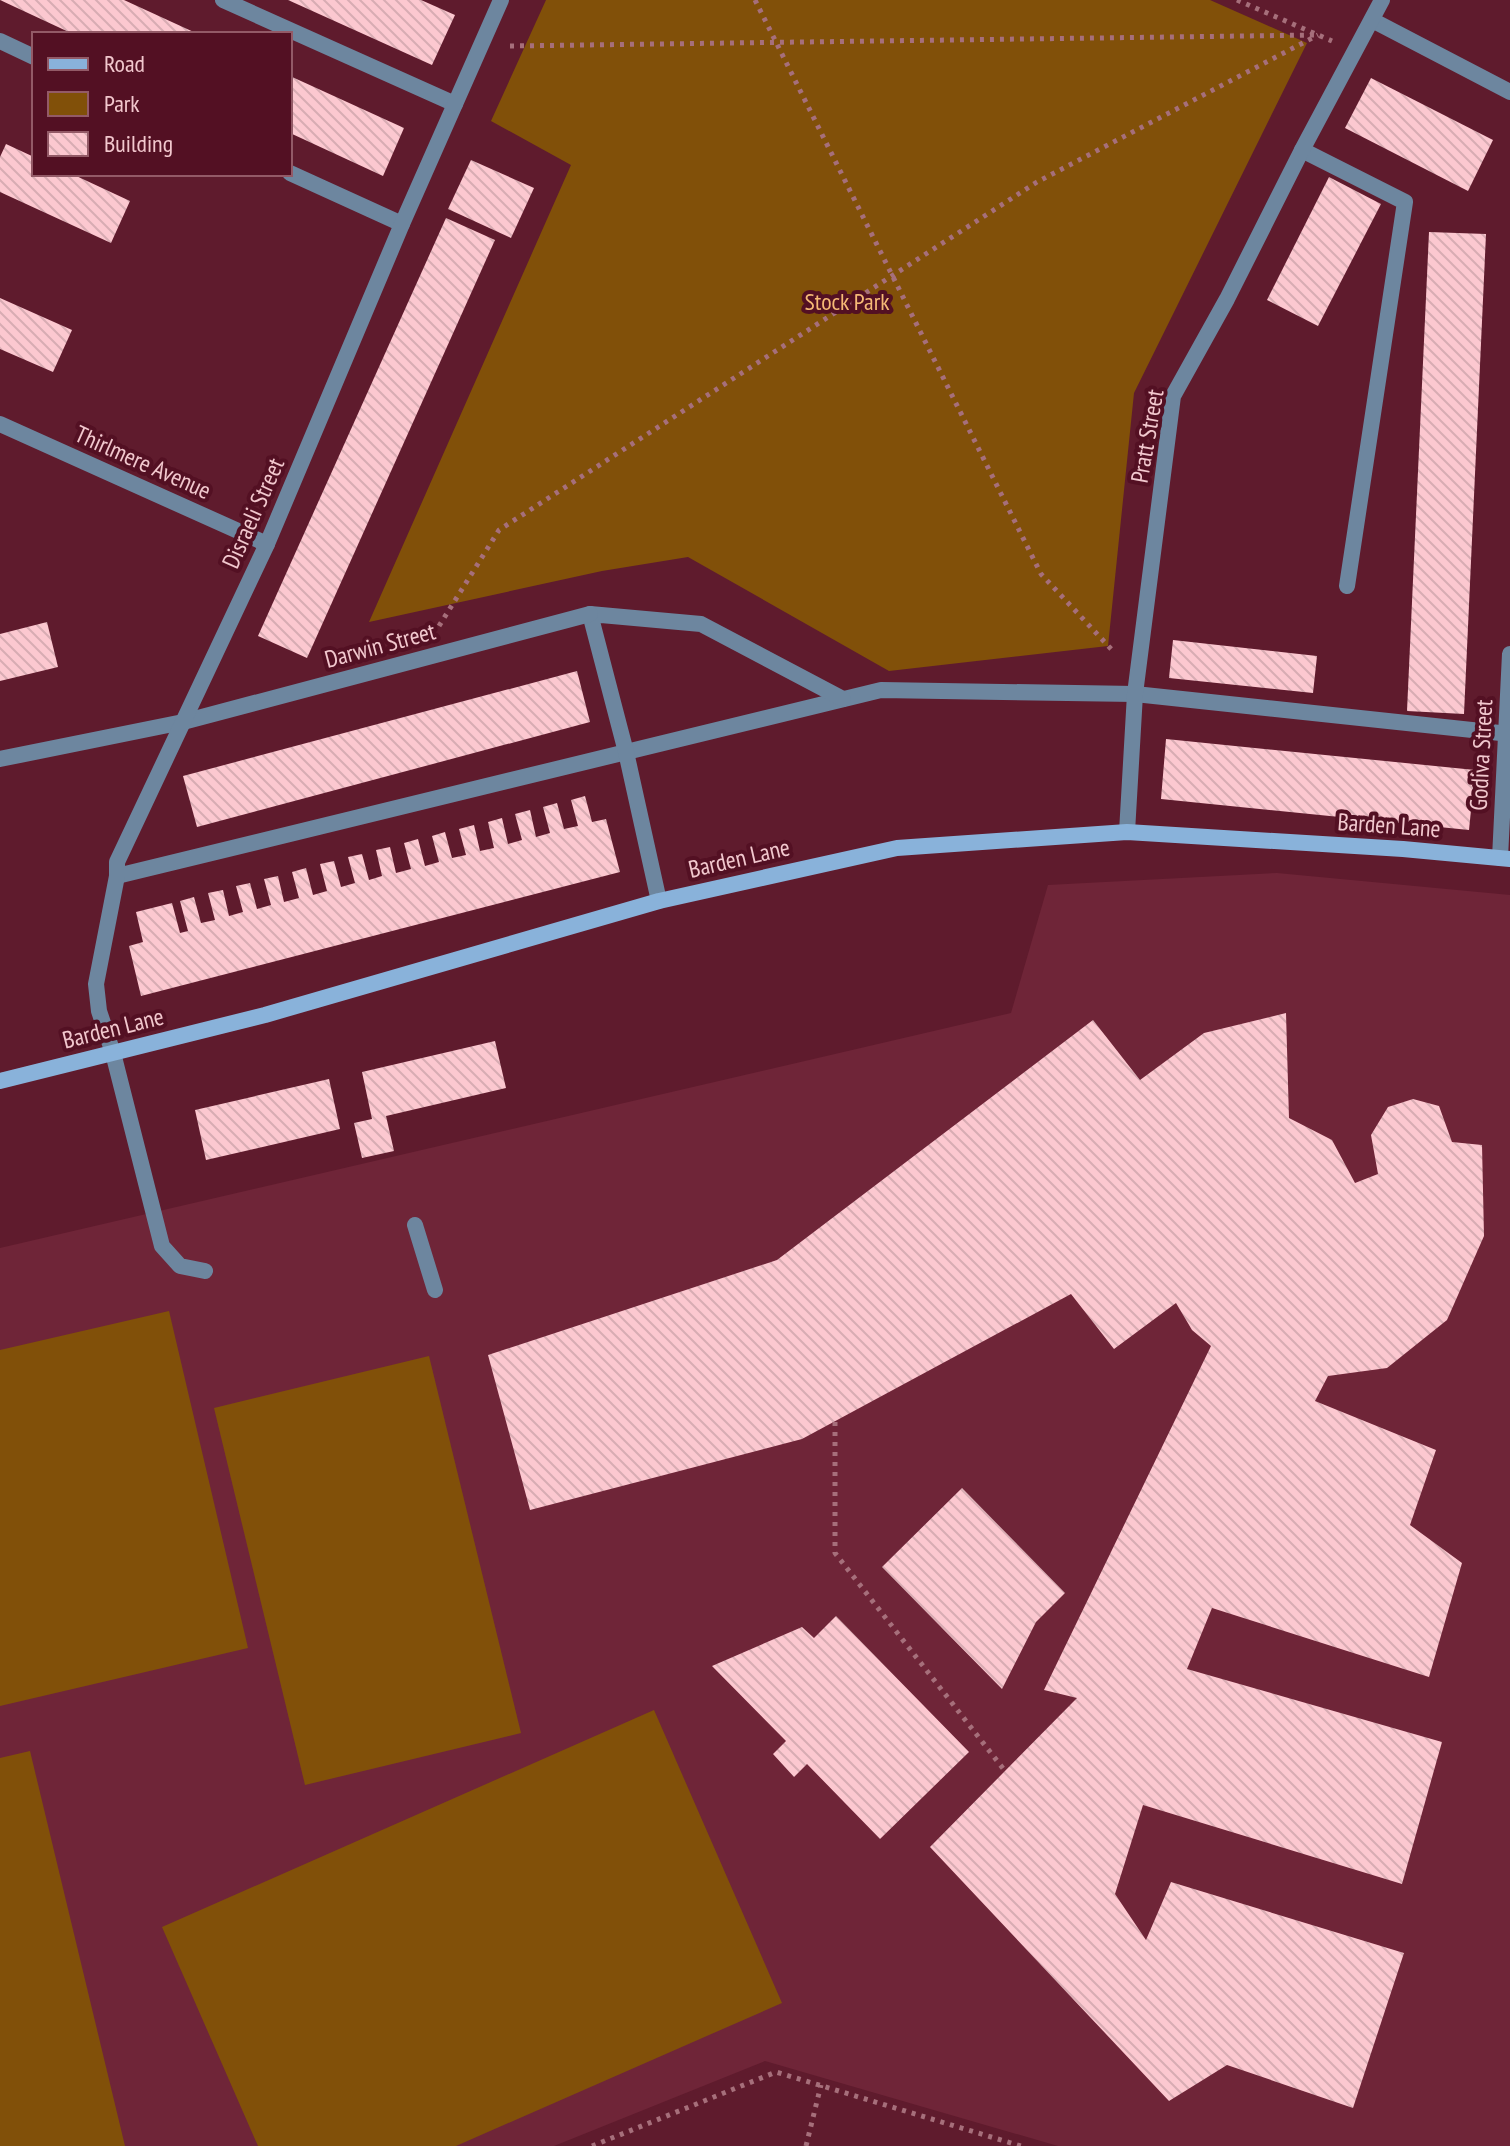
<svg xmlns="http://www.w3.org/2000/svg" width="1510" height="2146" font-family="'PT Sans Narrow',sans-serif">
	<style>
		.built { fill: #6f2538 }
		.green { fill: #815009 }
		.building { fill: url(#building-back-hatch) }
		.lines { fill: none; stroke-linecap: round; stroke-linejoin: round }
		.path { stroke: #a66f7b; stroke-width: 5; stroke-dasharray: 4 6; stroke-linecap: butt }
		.lane { stroke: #6d869f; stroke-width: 16 }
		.street { stroke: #6d869f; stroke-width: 16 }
		.secondary { stroke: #89b2da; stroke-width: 16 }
		.labels { text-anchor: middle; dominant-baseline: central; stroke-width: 8; stroke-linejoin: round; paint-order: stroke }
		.park-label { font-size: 24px; fill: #f6ba76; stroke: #531023 }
		.street-label { font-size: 24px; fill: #f2c8ce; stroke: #531023 }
	</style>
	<defs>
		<pattern id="building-back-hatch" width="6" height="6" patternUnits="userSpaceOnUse" patternTransform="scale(2)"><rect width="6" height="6" fill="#fcc8d0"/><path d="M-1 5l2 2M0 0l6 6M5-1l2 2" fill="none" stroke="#d8acb3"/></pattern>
	</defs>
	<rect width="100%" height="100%" fill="#5f1b2d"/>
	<path class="built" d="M1277,873L1510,895V2146H1058L765,2061L554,2146H0V1248L1011,1013L1048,885Z"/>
	<g class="green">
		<path d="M546,0H1210L1307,43L1134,393L1108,646L889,671L688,557L602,571L369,622L571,165L491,121Z"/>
		<path d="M169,1311L248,1648L0,1706V1350Z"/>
		<path d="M429,1356L521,1733L305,1785L214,1408Z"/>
		<path d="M654,1710L782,2003L456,2146H258L162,1927Z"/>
		<path d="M30,1751L125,2146H0V1758Z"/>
	</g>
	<g class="building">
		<path d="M0,0H124L198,34H73Z"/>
		<path d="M288,0H421L455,15L432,65Z"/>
		<path d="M290,76L404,128L383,176L290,133Z"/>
		<path d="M1371,78L1493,140L1468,191L1345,128Z"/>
		<path d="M6,144L34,157V174H72L130,201L111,243L0,192V157Z"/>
		<path d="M471,160L534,188L511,238L448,209Z"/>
		<path d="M1329,177L1381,204L1318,326L1267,300Z"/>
		<path d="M446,218L495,240L307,658L258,636Z"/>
		<path d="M1429,232L1486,234L1464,714L1407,711Z"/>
		<path d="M0,298L72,330L53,372L0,349Z"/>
		<path d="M47,622L58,667L0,681V634Z"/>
		<path d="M1173,640L1317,656L1313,693L1169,678Z"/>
		<path d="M577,671L590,722L197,827L183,776Z"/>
		<path d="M1166,739L1475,770L1469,830L1161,799Z"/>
		<path d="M585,796L592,822L606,819L620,872L141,996L129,946L143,942L136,912L172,903L180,933L188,931L180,901L194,897L201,923L215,920L208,893L223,890L229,916L243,912L236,886L250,883L257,909L271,905L264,879L278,876L284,902L299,898L292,872L306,868L313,895L327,891L320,864L334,861L341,887L355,883L348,857L362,854L369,880L382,876L376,850L390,847L396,873L411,869L404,843L418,839L425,866L439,862L432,836L445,832L452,858L466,855L459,829L474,825L480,851L494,848L488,822L502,818L508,844L522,840L515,814L530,810L536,837L550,833L543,807L557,803L564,829L578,826L571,800Z"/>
		<path d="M1286,1013L1289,1118L1332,1140L1355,1183L1378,1174L1371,1135L1388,1107L1413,1099L1439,1106L1452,1142L1482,1145L1484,1236L1447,1320L1387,1368L1328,1376L1315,1401L1436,1450L1410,1525L1462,1563L1429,1677L1212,1608L1187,1669L1442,1742L1402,1884L1143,1805L1115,1894L1146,1940L1171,1882L1404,1953L1353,2108L1227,2065L1169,2101L930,1847L1077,1698L1044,1690L1211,1346L1192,1330L1176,1303L1114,1349L1071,1294L802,1439L530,1510L488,1355L777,1260L1093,1020L1140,1080L1204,1033Z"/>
		<path d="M495,1041L506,1088L386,1116L394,1151L362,1158L354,1123L372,1119L362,1072Z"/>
		<path d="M329,1079L340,1129L206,1160L195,1110Z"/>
		<path d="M962,1488L1065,1593L1036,1622L1002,1689L882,1567Z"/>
		<path d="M836,1616L969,1752L880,1839L807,1764L794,1777L773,1754L786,1741L712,1666L802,1627L814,1638Z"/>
	</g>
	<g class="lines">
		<g class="path">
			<path d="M755,0L1041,574L1113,651"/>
			<path d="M1237,0L1332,41"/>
			<path d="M510,46L1316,35"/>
			<path d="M439,626L499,530L1037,182L1318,35"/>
			<path d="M835,1422V1553L1005,1771"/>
			<path d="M592,2146L776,2072L1021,2146"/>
			<path d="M806,2146L821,2085"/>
		</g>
		<g class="lane">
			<path d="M223,0L455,104"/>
			<path d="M1302,150L1405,202L1347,586"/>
			<path d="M117,876L881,690L1135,694L1510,734"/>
			<path d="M659,901L626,752L590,614L701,624L843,699"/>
			<path d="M113,1053L162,1246L180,1266L205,1271"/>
			<path d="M415,1225L435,1290"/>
		</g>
		<g class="street">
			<path d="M1372,20L1510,92"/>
			<path d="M0,41L34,57"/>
			<path d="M290,173L402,224"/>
			<path d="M0,424L267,544"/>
			<path d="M0,759L183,722L590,614"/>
			<path d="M1127,832L1135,694L1173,396L1227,299L1302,150L1382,0"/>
			<path d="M1500,858L1510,654"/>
			<path d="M113,1053L99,1011L96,984L117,876V862L267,544L402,224L501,0"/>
		</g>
		<path class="secondary" d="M0,1081L265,1015L659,901L897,848L1127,832L1403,849L1510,859"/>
	</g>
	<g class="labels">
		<g class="park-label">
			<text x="847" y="301">Stock Park</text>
		</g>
		<g class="street-label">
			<text transform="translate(1147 436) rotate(-80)">Pratt Street</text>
			<text transform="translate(143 462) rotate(24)">Thirlmere Avenue</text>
			<text transform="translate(253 513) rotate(-66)">Disraeli Street</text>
			<text transform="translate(380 645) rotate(-15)">Darwin Street</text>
			<text transform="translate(1481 755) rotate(-87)">Godiva Street</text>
			<text transform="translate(1389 825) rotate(4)">Barden Lane</text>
			<text transform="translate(739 858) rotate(-13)">Barden Lane</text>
			<text transform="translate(113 1028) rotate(-14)">Barden Lane</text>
		</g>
	</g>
	<rect x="32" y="32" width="260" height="144" fill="#531023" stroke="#935a67" stroke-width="2"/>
	<rect x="48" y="58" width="40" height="12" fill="#89b2da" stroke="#935a67" stroke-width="2"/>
	<text x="104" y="72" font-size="24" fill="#f2c8ce">Road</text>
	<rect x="48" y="92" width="40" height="24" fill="#815009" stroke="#935a67" stroke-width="2"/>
	<text x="104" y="112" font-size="24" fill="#f2c8ce">Park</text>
	<rect x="48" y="132" width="40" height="24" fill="url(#building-back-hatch)" stroke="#935a67" stroke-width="2"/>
	<text x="104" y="152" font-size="24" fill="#f2c8ce">Building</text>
</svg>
